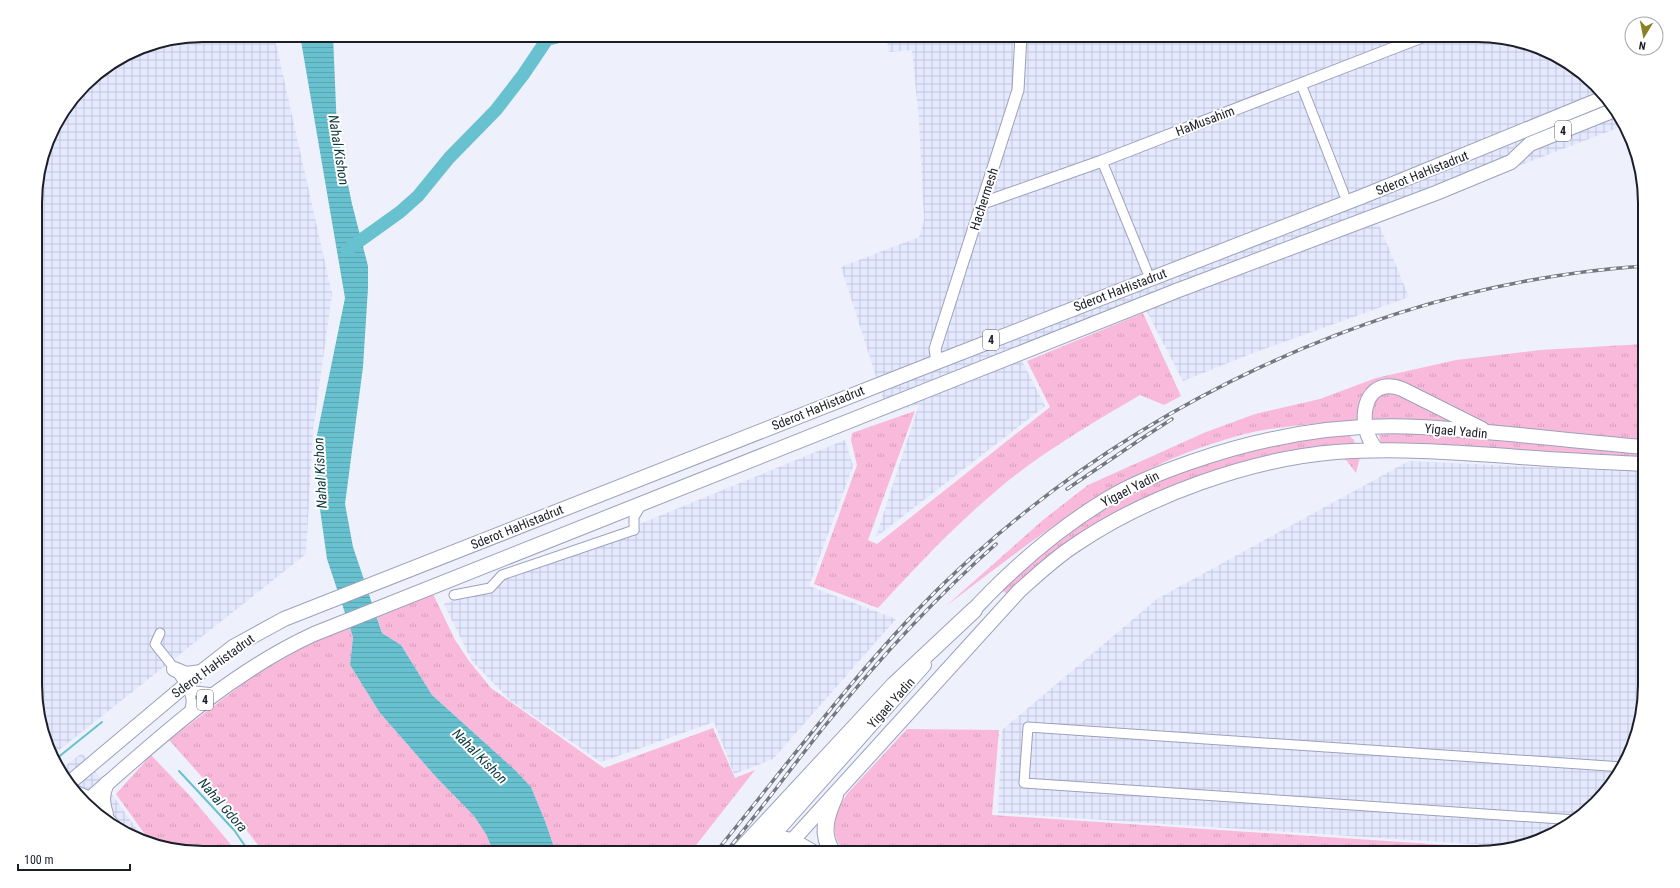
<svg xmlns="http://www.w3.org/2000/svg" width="1680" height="888" font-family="'Roboto Condensed',sans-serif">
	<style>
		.industrial { fill: url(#industrial-grid) }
		.grass { fill: url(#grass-tufts) }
		.water { fill: url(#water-rules) }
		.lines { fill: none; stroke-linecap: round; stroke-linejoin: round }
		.stream { stroke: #68c1ce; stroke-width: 2 }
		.river { stroke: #68c1ce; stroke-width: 13 }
		.minor-casing { stroke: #9ca1bc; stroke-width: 11 }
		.tertiary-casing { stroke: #9ca1bc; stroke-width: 13 }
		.trunk-casing { stroke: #9ca1bc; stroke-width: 16 }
		.motorway-casing { stroke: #9ca1bc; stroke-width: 18 }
		.minor { stroke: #fff; stroke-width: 9 }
		.tertiary { stroke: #fff; stroke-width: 11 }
		.trunk { stroke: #fff; stroke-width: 14 }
		.motorway { stroke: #fff; stroke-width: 16 }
		.rail-casing { stroke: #757782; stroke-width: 3.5 }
		.rail { stroke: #fff; stroke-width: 2; stroke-dasharray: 6; stroke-linecap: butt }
		.labels { text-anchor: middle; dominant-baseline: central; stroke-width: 4; stroke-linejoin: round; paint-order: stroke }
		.shield { fill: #fff; stroke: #606268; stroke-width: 1 }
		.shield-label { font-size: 12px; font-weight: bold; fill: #1c1e28 }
		.street-label { font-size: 13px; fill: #1c1e28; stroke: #fff }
		.water-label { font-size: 14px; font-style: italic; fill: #0c383d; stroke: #fff }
		.rim { fill: none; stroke: #1c1e28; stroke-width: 2 }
	</style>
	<defs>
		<pattern id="industrial-grid" width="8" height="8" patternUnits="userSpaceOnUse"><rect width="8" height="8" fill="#e5e9ff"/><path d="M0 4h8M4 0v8" fill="none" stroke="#c4c7db"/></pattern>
		<pattern id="grass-tufts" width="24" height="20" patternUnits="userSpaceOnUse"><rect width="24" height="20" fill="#f9b9da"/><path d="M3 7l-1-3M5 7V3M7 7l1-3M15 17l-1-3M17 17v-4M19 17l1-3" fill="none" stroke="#d59fbb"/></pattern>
		<pattern id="water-rules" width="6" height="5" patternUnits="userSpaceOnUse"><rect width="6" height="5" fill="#68c1ce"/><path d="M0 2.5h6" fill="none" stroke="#5aa5b1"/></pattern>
	</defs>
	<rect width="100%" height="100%" fill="#eef0fc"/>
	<g class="industrial">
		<path d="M203,35H274L332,294L313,431L306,554L54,754L36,707L35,192L52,128L92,77L139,48Z"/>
		<path d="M886,35H1477L1552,52L1588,76L1617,109L1623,126L1377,220L1409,297L1253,353L1183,381L1146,310L1022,361L1045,406L876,537L919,404L888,414L841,267L919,237L924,220L919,121L912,50L889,52Z"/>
		<path d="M845,440L853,466L809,586L896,619L773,759L734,774L714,722L601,762L510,700L472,661L444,604Z"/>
		<path d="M1409,461L1644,472L1645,685L1628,760L1603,796L1570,825L1531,844L1518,847L998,813L1002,730L1157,599Z"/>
		<path d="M82,753L144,839L128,836L92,812L63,779L60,770Z"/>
	</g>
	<g class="grass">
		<path d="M1143,313L1181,396L1164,405L1140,395C1091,424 1040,453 996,491C953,527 916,567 878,608L814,584L857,465L851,440L852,433L915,411L868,540L877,544L1050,407L1027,361Z"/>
		<path d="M1644,344V441L1490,427L1384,383L1360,421C1328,422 1296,425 1264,430C1244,433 1224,440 1205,446C1106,480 1028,544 946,606L1043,520L1088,485L1206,432L1255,414L1320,399L1376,378L1456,360L1540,350Z"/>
		<path d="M1391,389L1464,427L1369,422L1372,400Z"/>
		<path d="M1403,433L1427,434L1501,441L1644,452V461L1381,445L1379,435Z"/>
		<path d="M1349,435L1354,440L1356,447C1333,450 1310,453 1287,456C1276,457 1265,458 1254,460C1160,483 1079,530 1007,594L1002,590L1027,565L1073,529L1103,510L1153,484L1195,466L1294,439Z"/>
		<path d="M1361,453L1356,473L1347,461L1337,455Z"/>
		<path d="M433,594L455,640L469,661L491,688L604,768L713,728L735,778L755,770L693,849L688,853H556L545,821L531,787L515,770L432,695L401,645L382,633L377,617Z"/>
		<path d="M349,625L353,637L350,665L380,713L436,777L474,816L486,834L494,853H324L318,847L287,850L288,853H264L228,806L169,740L253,676L307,645Z"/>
		<path d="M907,729L999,730L992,815L1507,849L1488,853H845C828,831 834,816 847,794Z"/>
		<path d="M151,755L191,797L238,853H203L149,840L116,794Z"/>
	</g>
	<path class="water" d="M300,35H333L337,131L352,204L368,266V288L363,367L345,504L353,547L382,633L401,645L432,695L515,770L531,787L545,821L556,853H494L486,834L474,816L436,777L380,713L350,665L353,637L327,559L317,488L316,440L345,298Z"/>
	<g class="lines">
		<g class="stream">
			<path d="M543,46L588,35"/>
			<path d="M56,759L102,722"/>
			<path d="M179,771L234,830L250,853"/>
		</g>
		<path class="river" d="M347,250L400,212L418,196L449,158L496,110L523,75L550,35"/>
		<g class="minor-casing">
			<g id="minor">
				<path d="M1301,84L1344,194"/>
				<path d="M1102,161L1147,271"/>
				<path d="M634,530V517L642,504"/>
				<path d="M454,595L490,588L502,575L634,530"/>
				<path d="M160,633L155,644C164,656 190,685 191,699C192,704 190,709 188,714"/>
				<path d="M186,685L195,691L214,693"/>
				<path d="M71,788L87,795L95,802"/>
				<path d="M103,811L118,828"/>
				<path d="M1576,820L1024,783L1028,727L1623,767"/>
			</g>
		</g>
		<g class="tertiary-casing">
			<g id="tertiary">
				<path d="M983,203L1102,161L1427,35"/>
				<path d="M937,362L935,349L1018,90L1021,35"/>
			</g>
		</g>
		<g class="trunk-casing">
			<g id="trunk">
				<path d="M1377,450C1355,427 1362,374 1402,389L1482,429"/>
				<path d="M966,618C1006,574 1056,530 1107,499C1133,483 1162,472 1191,462C1265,436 1341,423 1420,427C1495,431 1570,441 1644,447"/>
				<path d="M174,669L186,674L201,672"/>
				<path d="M68,784L201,672L233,647L284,619L937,362L1366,195L1606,97"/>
				<path d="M85,803C157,740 227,674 314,634L1176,291L1436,193L1511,162L1530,144L1617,109"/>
				<path d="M106,814C102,802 102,794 107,783"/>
				<path d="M757,853L924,665"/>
				<path d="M781,853L1019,591C1037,575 1055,558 1075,545C1147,496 1250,459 1336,452C1393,448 1451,452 1508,456C1554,460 1599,462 1644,464"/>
			</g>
		</g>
		<g class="motorway-casing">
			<g id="motorway">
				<path d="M771,837L792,841L813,853"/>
				<path d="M738,853L894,685L974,610"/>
				<path d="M833,853C820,834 826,816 835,796"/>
			</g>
		</g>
		<use href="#minor" class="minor"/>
		<use href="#tertiary" class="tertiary"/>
		<use href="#trunk" class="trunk"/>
		<use href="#motorway" class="motorway"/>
		<g class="rail-casing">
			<g id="rail">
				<path d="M1067,489L1141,439L1172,419"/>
				<path d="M715,853C787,765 855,672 936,591C1122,408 1382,284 1644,266"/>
				<path d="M725,853C761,810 793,765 828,722C879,659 935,598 996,544"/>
			</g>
		</g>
		<use href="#rail" class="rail"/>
	</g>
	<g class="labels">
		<g class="shield">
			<rect x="1555" y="121" width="16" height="20" rx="3"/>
			<rect x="983" y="330" width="16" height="20" rx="3"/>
			<rect x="197" y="690" width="16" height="20" rx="3"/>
		</g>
		<g class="shield-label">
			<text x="1563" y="131">4</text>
			<text x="991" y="340">4</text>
			<text x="205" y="700">4</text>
		</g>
		<g class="street-label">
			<text transform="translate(1205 121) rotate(-21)">HaMusahim</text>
			<text transform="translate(1422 173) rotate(-22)">Sderot HaHistadrut</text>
			<text transform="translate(984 199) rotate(-72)">Hachermesh</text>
			<text transform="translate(1120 290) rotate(-21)">Sderot HaHistadrut</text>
			<text transform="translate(818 408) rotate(-22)">Sderot HaHistadrut</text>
			<text transform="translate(1456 431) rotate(5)">Yigael Yadin</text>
			<text transform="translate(1130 489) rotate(-27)">Yigael Yadin</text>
			<text transform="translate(517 527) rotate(-22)">Sderot HaHistadrut</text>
			<text transform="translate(213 666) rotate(-36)">Sderot HaHistadrut</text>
			<text transform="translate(891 703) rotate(-48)">Yigael Yadin</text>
		</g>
		<g class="water-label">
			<text transform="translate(339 150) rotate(81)">Nahal Kishon</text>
			<text transform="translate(320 473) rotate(-93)">Nahal Kishon</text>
			<text transform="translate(480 756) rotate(45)">Nahal Kishon</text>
			<text transform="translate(223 805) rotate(49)">Nahal Gdora</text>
		</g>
	</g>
	<path d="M0 0H1680V888H0ZM203 42H1477A161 161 0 0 1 1638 203V685A161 161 0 0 1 1477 846H203A161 161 0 0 1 42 685V203A161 161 0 0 1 203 42Z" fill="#fff" fill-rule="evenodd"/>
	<path class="rim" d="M203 42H1477A161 161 0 0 1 1638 203V685A161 161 0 0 1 1477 846H203A161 161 0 0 1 42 685V203A161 161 0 0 1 203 42Z"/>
	<g transform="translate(1644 36) rotate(190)"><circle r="19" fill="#ffffff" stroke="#a4a5a9"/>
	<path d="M0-3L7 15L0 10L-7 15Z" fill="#8b8027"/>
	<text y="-6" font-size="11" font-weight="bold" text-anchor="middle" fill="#1c1e28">N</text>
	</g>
	<path d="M18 864v6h112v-6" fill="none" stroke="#1c1e28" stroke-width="2"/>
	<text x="24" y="864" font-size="12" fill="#1c1e28" stroke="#ffffff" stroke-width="3" paint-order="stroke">100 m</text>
</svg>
